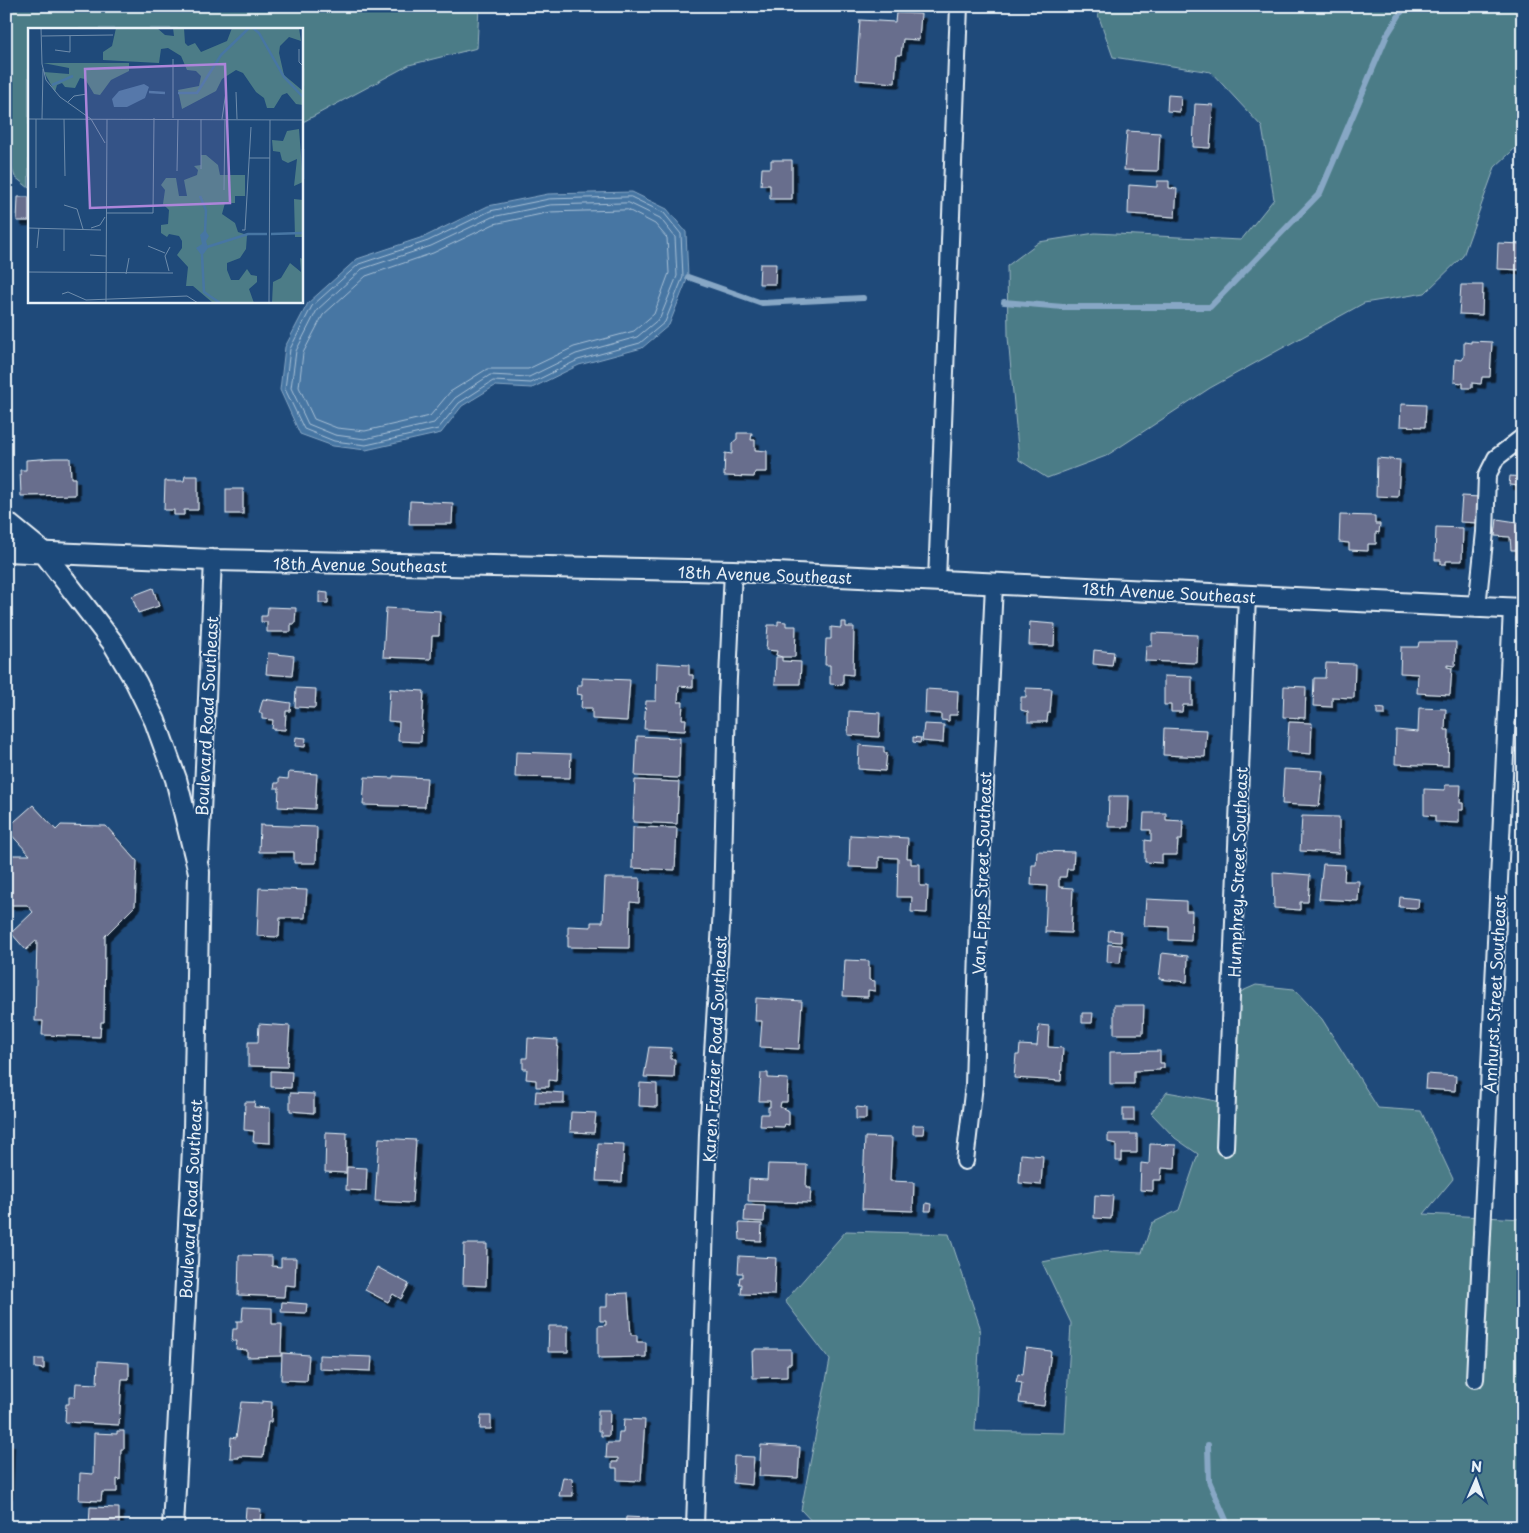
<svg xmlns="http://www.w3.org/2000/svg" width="1529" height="1533" font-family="'Playpen Sans',sans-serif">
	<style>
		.green { fill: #4c7c87; stroke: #9ab6c0 }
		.water { fill: #4776a3; stroke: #87a7c5 }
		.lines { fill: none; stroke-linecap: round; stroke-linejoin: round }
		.shore { stroke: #a8c0d6; stroke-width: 1 }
		.stream { stroke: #87a7c5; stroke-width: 6 }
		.building { fill: #676e8d; stroke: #e8f1f8; filter: url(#shadow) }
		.minor-casing { stroke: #e8f1f8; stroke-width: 20 }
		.tertiary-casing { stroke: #e8f1f8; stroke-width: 24 }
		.minor { stroke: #1f4a7a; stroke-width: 16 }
		.tertiary { stroke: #1f4a7a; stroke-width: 20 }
		.labels { text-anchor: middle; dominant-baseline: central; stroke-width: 4; stroke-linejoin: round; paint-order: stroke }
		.street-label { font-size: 16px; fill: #e8f1f8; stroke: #1f4a7a }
		.inset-river { fill: none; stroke: #4776a3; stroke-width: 2.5 }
		.inset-road { fill: none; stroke: #6f8dac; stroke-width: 1 }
		.view { fill: #ac85d9; fill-opacity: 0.15; stroke: #ac85d9; stroke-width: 2.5 }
		.inset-edge { fill: none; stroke: #e8f1f8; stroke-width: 2.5 }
	</style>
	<defs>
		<filter id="shadow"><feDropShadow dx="4.5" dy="4.5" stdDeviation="0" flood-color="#0009"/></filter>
	</defs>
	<rect width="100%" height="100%" fill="#1f4a7a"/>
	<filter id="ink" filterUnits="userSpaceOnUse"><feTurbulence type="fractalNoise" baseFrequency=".02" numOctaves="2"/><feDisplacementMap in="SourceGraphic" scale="10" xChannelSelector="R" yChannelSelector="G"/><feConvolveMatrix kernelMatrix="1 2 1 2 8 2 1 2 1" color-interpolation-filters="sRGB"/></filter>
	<g filter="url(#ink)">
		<g class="green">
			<path d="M6,6H479L477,48L409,65L301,123V29H29V188L15,177L6,154Z"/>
			<path d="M1095,6H1523V141L1495,167L1463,256L1425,293L1364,303L1210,388L1106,456L1047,478L1019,460L1008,337L1007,266L1039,242L1095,233L1241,240L1274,199L1262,127L1211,72L1113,57Z"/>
			<path d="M1256,985L1294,989L1322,1019L1378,1108L1421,1111L1453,1179L1424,1214L1523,1219V1527L1482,1523L1479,1527H817L801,1510L830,1360L785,1301L846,1231L949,1234L980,1327L975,1431L1065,1433L1071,1323L1042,1262L1100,1251L1142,1253L1152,1223L1179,1210L1198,1154L1175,1138L1151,1113L1167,1092L1227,1103L1231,996Z"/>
		</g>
		<path class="water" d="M632,192L667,209L686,232L688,277L669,325L642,348L579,365L532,388L495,386L462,406L441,433L366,450L333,446L300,434L280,390L285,347L308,303L357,259L426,236L488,206L548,194Z"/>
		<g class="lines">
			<g class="shore">
				<path d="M631,197L664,213L681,234L683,277L665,322L640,343L578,360L531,383L493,381L459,403L438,429L366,445L334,441L304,429L285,389L290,349L312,306L359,264L428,241L490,211L549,199Z"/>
				<path d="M629,203L660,218L675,237L677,276L660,318L637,337L576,354L529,377L490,375L455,398L434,423L365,439L335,435L308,424L291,388L296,351L317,310L362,269L431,246L492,217L550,205Z"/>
				<path d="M628,210L655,224L667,238L669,273L654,314L634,331L574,347L528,369H487L450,392L430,416L365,431L337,428L314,419L299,387L303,353L323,315L366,276L433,253L494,224L551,212Z"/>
			</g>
			<g class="stream">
				<path d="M688,277L762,303L863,298"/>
				<path d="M1004,302L1063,307H1210L1320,193L1387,35L1405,6"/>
				<path d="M1208,1445L1209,1481L1229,1527"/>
			</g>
		</g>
		<g class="building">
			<path d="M896,13L921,14L919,40L903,39L901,55H897L895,83L856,80L860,20L895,22Z"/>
			<path d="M1168,95L1181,96L1180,112L1167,111Z"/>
			<path d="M1195,104L1213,105L1210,148L1193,147Z"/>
			<path d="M1127,131L1160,133L1158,171L1124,170Z"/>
			<path d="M771,160H792V199H770V185H761L762,168H771Z"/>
			<path d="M1157,181H1169V188L1177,189L1175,217L1128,214L1129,185L1157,187Z"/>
			<path d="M18,197H29V221H17Z"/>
			<path d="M1498,243L1523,244V270L1497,269Z"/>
			<path d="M760,264H776L775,284H759Z"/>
			<path d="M1461,285H1483L1482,315L1459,314Z"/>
			<path d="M1471,341L1492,342L1490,377H1482L1481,384L1472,383V388H1463V383L1454,382L1455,359L1462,360L1464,357V342L1471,343Z"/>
			<path d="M1401,404L1426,405L1425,427L1400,426Z"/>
			<path d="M737,433H752L751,440H755V450L767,451V472H755L754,477L724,476L725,453L732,454V443L737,439Z"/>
			<path d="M54,458H70L71,478H75V495L21,496L20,470H26V460Z"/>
			<path d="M1377,458L1400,460L1398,497L1376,496Z"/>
			<path d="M185,476H198V510H184V515H174V510H164L165,481H184Z"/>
			<path d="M1510,476L1523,477V486L1509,485Z"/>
			<rect x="226" y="489" width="17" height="25"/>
			<path d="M1462,496L1480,497L1479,523L1460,522Z"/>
			<path d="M410,501L453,503L452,524H409Z"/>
			<path d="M1340,515L1375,516V524H1380L1379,533L1376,532V544H1368V551L1349,550V543L1339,542Z"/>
			<path d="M1497,519L1523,523V550H1511L1510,537L1495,536Z"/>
			<path d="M1436,527L1463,528L1462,561H1446V564H1441V560H1435Z"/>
			<path d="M153,588L159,606L138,613L132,596Z"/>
			<path d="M319,592L328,593V603H319Z"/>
			<path d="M268,607L296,608L295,624H291V632H267V622H261V616H267Z"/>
			<path d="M386,608L440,611L439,636H432L431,659L383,657Z"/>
			<path d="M778,621L786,622V626H796L795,657H782L776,655L777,651L766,650L768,625H778Z"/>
			<path d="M841,622H846V627H854L853,675L843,674V685L830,684V665H825L826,639H831V627L841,628Z"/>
			<path d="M1030,622L1055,624L1054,646L1029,645Z"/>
			<path d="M1152,633L1198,635L1197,663L1145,661L1146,646H1152Z"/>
			<path d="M1419,642H1456L1455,666L1447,665V667L1452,668L1450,695L1417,693L1418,674L1400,673L1401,647H1418Z"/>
			<path d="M1094,650L1114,652L1112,666L1093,664Z"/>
			<path d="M268,653L294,656L292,676L266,674Z"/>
			<path d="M776,657H782V661L801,662L800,684H775Z"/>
			<path d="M657,663L689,665V675H693V687L679,686L678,702H683L682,719H686L685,731L644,729L646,701H656Z"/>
			<path d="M1326,663L1355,664L1354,698L1332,697V707L1313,706L1314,678H1325Z"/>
			<path d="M1164,676L1192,677V705H1183L1182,712H1171V705H1164Z"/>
			<path d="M582,678L630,680L627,721L592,719V708H581L582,695L577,694L578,685H582Z"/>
			<path d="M1284,686L1306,687L1305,718L1283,717Z"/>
			<path d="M296,688L316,689L315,708L295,707Z"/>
			<path d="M1026,688L1052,689L1050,713H1048L1047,722H1028V712L1021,710V697H1026Z"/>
			<path d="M390,689L424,691L421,742L398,741L399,722L388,721Z"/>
			<path d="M926,689L958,691L957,715H949V721L941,720V714L925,713Z"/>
			<path d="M263,699L291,703L290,711H286L285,730L272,729L273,720L262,719V713H259Z"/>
			<path d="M1377,708L1385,709V715H1377Z"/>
			<path d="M1419,708L1446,709L1445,730H1449L1448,766L1395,764L1396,730L1418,732Z"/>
			<path d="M849,711L880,713L879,737L848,735Z"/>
			<path d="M1289,722L1312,723L1311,754L1287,752Z"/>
			<path d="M924,724L944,725L943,743L922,741Z"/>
			<path d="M1164,728L1207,730L1205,757L1163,755Z"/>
			<path d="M637,736L680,738L679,778L635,776Z"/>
			<path d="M296,737L306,738L305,747L295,746Z"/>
			<path d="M913,737L921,738L920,743L913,742Z"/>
			<path d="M859,745L884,747V753H887L885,771L858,769Z"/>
			<path d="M516,752L571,754L570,778L515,777Z"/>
			<path d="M1284,769L1323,771L1319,806L1282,804Z"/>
			<path d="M289,772L317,774L315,809L278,807L279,788H274L275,783H279V778L288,779Z"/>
			<path d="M393,776L427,778L425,807L363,805L365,777L393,778Z"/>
			<path d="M635,780L679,782L677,824L633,822Z"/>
			<path d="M1445,785H1461L1460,803H1463V810H1459V823L1435,822V816L1424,815V789L1445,790Z"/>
			<path d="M1109,796H1129L1128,827H1108Z"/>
			<path d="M33,805L56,830L61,825L106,826L137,861L135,906L105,936L104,1022H101L100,1037L42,1035L43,1021H35L37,940L26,950L11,933L33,912L27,905H6V855H30L6,829Z"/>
			<path d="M1144,813H1166V820L1183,821L1182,840H1178L1177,855H1162V863L1145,862V840L1151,841V830H1143Z"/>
			<path d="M1302,816L1339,817V853L1300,851Z"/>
			<path d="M260,825L317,827L316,863H294V852H259Z"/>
			<path d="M633,827L677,828L675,870L632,868Z"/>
			<path d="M850,835L908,838L907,858H911V864H920V886H928L927,913L911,912L912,897H897L898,858L879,857V868L849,867Z"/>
			<path d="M1037,851L1074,852L1073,869H1067L1066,877H1059V887L1073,888L1071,933L1045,932L1047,886L1031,885L1032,865H1036Z"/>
			<path d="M1323,864L1345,865L1344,881H1359L1358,901L1319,899Z"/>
			<path d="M1273,872L1310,875L1308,902H1300V910L1274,908Z"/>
			<path d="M605,878H640L639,903L630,902L629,948L568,947V926L591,927V922H603Z"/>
			<path d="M259,888L307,890L305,918H280L279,937L257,936Z"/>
			<path d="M1400,897L1419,899L1418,908L1399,907Z"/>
			<path d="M1146,899L1186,901V911H1192L1191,941L1169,940V927L1144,926Z"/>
			<path d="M1109,930L1121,931V942L1108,941Z"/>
			<path d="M1108,944L1122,945L1120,963L1107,962Z"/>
			<path d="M1162,953L1188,956L1187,982L1159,979Z"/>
			<path d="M845,960L869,961V980L875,981V991L868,990V997L843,996Z"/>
			<path d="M756,998L802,1001L799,1049L760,1047L762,1021H755Z"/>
			<path d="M1114,1005H1144L1143,1034H1114Z"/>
			<path d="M1082,1013H1093L1092,1023H1082Z"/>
			<path d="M259,1024L290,1026L287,1067L248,1066V1042H258Z"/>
			<path d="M1039,1025L1049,1026L1048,1047L1063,1048L1061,1081L1014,1078L1016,1055H1019L1020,1045L1037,1046Z"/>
			<path d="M528,1038L558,1040L556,1081L549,1080V1087H536V1080L526,1079L527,1069H523V1058H527Z"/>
			<path d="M649,1047L671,1048V1059H675L674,1078L644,1077Z"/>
			<path d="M1160,1051V1063H1164V1068H1160V1070L1134,1071V1084H1110V1052Z"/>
			<path d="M271,1071L292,1072L291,1088L271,1087Z"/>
			<path d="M761,1073H768V1078L788,1079L787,1102H781L780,1107L789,1111V1125L785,1124L784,1127L760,1126L761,1114H768V1107H770V1101H759Z"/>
			<path d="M1426,1074L1456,1076L1455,1091L1425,1089Z"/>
			<path d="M640,1083L657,1084V1107L639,1106Z"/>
			<path d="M536,1091L564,1093V1103H535Z"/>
			<path d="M290,1093L314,1094V1113L290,1111Z"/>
			<path d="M245,1102H255L254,1107L270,1108V1143L253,1142L254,1131L244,1130Z"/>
			<path d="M856,1107L866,1108V1119H856Z"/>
			<rect x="1123" y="1108" width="11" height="13"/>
			<path d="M571,1112L596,1113L594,1133L570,1132Z"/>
			<path d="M913,1125H924L923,1134H913Z"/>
			<path d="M326,1132L347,1133L346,1173L325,1172Z"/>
			<path d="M1108,1134H1137V1153H1122V1161H1116V1144L1108,1142Z"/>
			<path d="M865,1137L892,1138L890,1181L914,1182L913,1211L862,1209Z"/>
			<path d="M379,1138L416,1140L412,1203L375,1201Z"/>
			<path d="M598,1143L624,1144L622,1182L596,1181Z"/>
			<path d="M1150,1144L1176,1145L1175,1169L1162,1168L1161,1180H1153V1191L1140,1190L1141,1163L1149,1164Z"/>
			<path d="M1021,1154L1043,1156L1041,1185L1019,1183Z"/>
			<path d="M768,1164L807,1165L806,1188H811L810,1203L748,1201L749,1179L767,1180Z"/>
			<path d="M347,1167L367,1168L366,1191L346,1190Z"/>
			<path d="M1095,1195L1113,1196L1111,1219L1094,1218Z"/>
			<path d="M926,1203L932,1204L931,1211H925Z"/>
			<path d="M745,1205L765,1206L764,1222L744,1221Z"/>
			<path d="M739,1223L762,1224L761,1241L740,1240Z"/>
			<path d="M464,1244H487L486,1286L463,1285Z"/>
			<path d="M239,1255L272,1256V1266L281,1267V1258H296L295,1286L285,1285L284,1297L238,1295Z"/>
			<path d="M739,1256L776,1258L774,1295L741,1294L742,1284H739L740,1277H743V1273H738Z"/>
			<path d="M377,1267L409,1284L401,1299L393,1294L388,1302L365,1290Z"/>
			<path d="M628,1293L631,1335H637V1342H646V1357L598,1358V1326L606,1325V1321H600V1307H607V1294Z"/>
			<path d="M282,1302L307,1304L306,1313L281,1312Z"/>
			<path d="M243,1307L272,1308V1324H282L281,1356L247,1357V1350L236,1349L237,1341H232L233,1329H237V1321H242Z"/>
			<path d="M549,1326H568V1352H548Z"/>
			<path d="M1026,1348L1051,1351L1044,1406L1019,1403L1022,1383L1016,1382L1018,1374L1023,1375Z"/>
			<path d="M755,1349H791V1364H787V1377L753,1378L752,1351H755Z"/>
			<path d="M282,1353L309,1355L307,1381L281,1380Z"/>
			<path d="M319,1355L372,1357L371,1371L319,1369Z"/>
			<path d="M35,1359H44V1369L35,1368Z"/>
			<path d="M98,1361L129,1363V1379H122L119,1425L65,1422L66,1404H69V1397H75L76,1383L97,1384Z"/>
			<path d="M262,1401L272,1402L271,1422H268L263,1457L239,1456V1458H230L231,1437L236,1438L241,1402L262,1403Z"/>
			<path d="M598,1410H610L609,1436H601V1431H598Z"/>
			<path d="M481,1416H491V1429H480Z"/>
			<path d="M624,1419L645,1420L641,1481L617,1480V1468H612V1462H618V1458H606L607,1443H618L619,1432H623Z"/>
			<path d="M117,1431H124V1449H121L120,1480L117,1479V1492H102L101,1501L79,1500L80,1473L93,1474L94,1433L117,1434Z"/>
			<path d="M6,1442H10L8,1494H6Z"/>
			<path d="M761,1445L800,1447L798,1478L759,1476Z"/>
			<path d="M734,1456L754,1457L752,1485L733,1483Z"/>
			<path d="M563,1477L572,1478L573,1496H559Z"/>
			<path d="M90,1507L119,1508V1527H89Z"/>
			<path d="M246,1508L261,1509L260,1522L296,1524V1527H222V1521L245,1522Z"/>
			<path d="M626,1517L648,1518L647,1527H625Z"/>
			<path d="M406,1522L434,1523V1527H406Z"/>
			<path d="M486,1522L511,1523V1527H486Z"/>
			<path d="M443,1523L463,1524V1527H443Z"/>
			<rect x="555" y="1523" width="25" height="4"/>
			<path d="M337,1524L382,1526V1527H337Z"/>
		</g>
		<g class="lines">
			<g class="minor-casing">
				<g id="minor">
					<path d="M937,581L959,6"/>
					<path d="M1477,607L1485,532L1487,476L1496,458L1523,437"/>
					<path d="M200,858L213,560"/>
					<path d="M1225,1147L1247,596"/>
					<path d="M965,1161L974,1085L979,915L994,584"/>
					<path d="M1475,1379L1512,609"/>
					<path d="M695,1527L708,1134L722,908L727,699L733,571"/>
				</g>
			</g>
			<g class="tertiary-casing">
				<g id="tertiary">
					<path d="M6,522L44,553L113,643L136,682L155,721L176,779L199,872L194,1130L173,1527"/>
					<path d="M6,551L213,560L733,571L1523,609"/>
				</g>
			</g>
			<use href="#minor" class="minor"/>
			<use href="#tertiary" class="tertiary"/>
		</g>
	</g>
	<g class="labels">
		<g class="street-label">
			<text transform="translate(360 564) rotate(1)">18th Avenue Southeast</text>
			<text transform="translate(765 574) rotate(2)">18th Avenue Southeast</text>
			<text transform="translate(1169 592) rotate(3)">18th Avenue Southeast</text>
			<text transform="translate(206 716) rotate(-87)">Boulevard Road Southeast</text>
			<text transform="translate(1237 872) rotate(-88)">Humphrey Street Southeast</text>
			<text transform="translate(981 873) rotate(-88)">Van Epps Street Southeast</text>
			<text transform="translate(1494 994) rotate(-87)">Amhurst Street Southeast</text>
			<text transform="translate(714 1049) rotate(-87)">Karen Frazier Road Southeast</text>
			<text transform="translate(190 1199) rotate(-87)">Boulevard Road Southeast</text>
		</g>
	</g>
	<g transform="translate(28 28)">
		<rect width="275" height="275" fill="#1f4a7a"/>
		<path d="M88,0H129L137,7L146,8L145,0H156L157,15L160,18L167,15L173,24L199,13L204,0H271L273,13L261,9L252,18L251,25L256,47L275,63V77L268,76L259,65L254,67L246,80H239L236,70L228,64L215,45L208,42L194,51L188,63L154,81L150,62L171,58L173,48L168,43L159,42L153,28L140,20L133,21L131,35L75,32V24L84,18ZM15,35H101V43L83,52L72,67L66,66L57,51L52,50L47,60L37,59L34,55L29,57L27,64L16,44L41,46V40ZM271,101L275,154L266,158L269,131L260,135L254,132L252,124L245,123L244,112L255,113L259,103ZM173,127H178L190,137L192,147H217V168H207V175H197L194,186L207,195L210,204L219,207L218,221L212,230L199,235V242L203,252H211L219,241L223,247L229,248V254L221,261L226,275H185L165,258H158L160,239L149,227L154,220V213L151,208L141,206L139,209L133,205V197L140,196L141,182L135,176L137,162L133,157L138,150H148L151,168H159L156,152L169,147L170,142L166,138L173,137ZM266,171L275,172V209H267ZM272,230L275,231V275H244L245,254L253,250L262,235L273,244Z" fill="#4c7c87"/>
		<path d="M116,56L121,59L117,70L99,79H86L84,71L91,63ZM177,202L181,208L178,213L180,220L174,228L168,220L174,216L172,207Z" fill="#4776a3"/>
		<path class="inset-river" d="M225,0L231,5L256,49L275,69M24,57L45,48M121,64L137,65M150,65H169L193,27L221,0M275,151V121M172,168L178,182L177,204M243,206L275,205M179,219L220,206H239M174,227L176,264L192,275"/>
		<path class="inset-road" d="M13,0L14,36L18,52L32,69L63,91L77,115M14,8L85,7M271,21V34L275,38M27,22L42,24V8M208,64L209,91M40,74L46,68L59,66M145,90V31M0,91L275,92M14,91L15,41M36,91L37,148M194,91L198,64M221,130H242M173,141V91M149,143L150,91M8,160V91M196,162L197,91M36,177L49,181L55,201M78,185H125L126,90M0,200L73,202M63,200L72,197L77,189M214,202H217L223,99M120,218L137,225M9,220L11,200M36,223V201M62,227L78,228M141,243L137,228L142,219M0,244L145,245M98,246L101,230M34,266L40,264L58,272L159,268L170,275M78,275L79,91M241,275L242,92"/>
		<path class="view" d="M197,36L202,175L62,180L57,41Z"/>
		<rect width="275" height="275" class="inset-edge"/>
	</g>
	<rect width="1529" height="1533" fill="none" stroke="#1f4a7a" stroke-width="25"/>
	<rect x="12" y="12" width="1504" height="1508" fill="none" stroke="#e8f1f8" stroke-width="2" filter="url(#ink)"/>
	<g transform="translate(1476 1480) rotate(2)" stroke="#1f4a7a" stroke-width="4" paint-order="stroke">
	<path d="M0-4L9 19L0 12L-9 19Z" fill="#e8f1f8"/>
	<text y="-8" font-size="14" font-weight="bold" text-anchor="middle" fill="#e8f1f8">N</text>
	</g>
</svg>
